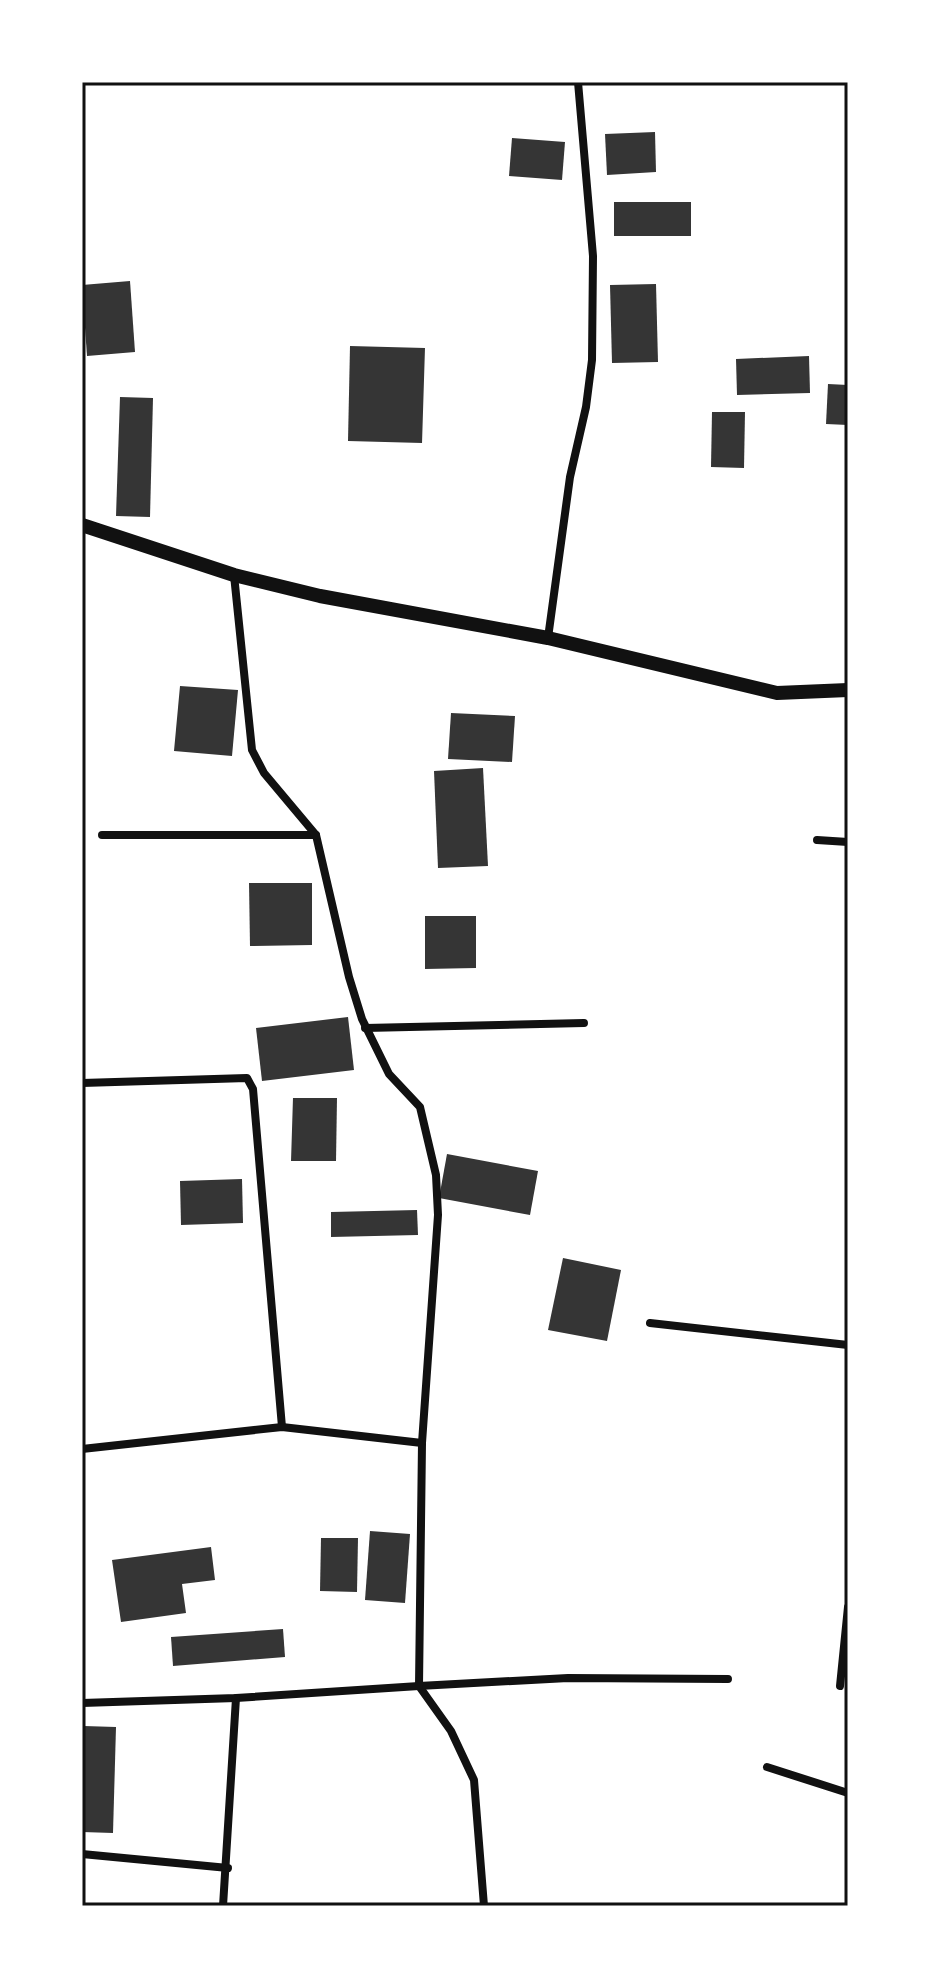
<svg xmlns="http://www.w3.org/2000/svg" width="930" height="1988" font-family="Figtree,sans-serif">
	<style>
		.building { fill: #353535 }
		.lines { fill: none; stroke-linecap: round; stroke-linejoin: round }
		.minor { stroke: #111; stroke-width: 8 }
		.tertiary { stroke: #111; stroke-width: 14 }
		.neatline { fill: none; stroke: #111; stroke-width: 3 }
	</style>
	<rect width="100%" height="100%" fill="#fff"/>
	<g class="building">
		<path d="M655,132L656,172L607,175L605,134Z"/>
		<path d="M512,138L565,142L562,180L509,176Z"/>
		<rect x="614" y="202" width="77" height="34"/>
		<path d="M130,281L135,352L87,356L82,285Z"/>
		<path d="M656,284L658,362L612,363L610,285Z"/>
		<path d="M350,346L425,348L422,443L348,441Z"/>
		<path d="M809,356L810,393L737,395L736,359Z"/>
		<path d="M828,384L848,385V425L826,424Z"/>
		<path d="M120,397L153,398L150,517L116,516Z"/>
		<path d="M712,412H745L744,468L711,467Z"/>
		<path d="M180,686L238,690L232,756L174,751Z"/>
		<path d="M451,713L515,716L512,762L448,759Z"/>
		<path d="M483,768L488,866L438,868L434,771Z"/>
		<path d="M249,883H312V945L250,946Z"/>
		<path d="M425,916H476V968L425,969Z"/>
		<path d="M348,1017L354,1070L262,1081L256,1028Z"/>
		<path d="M293,1098H337L336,1161H291Z"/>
		<path d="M447,1154L538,1171L530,1215L439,1198Z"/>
		<path d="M242,1179L243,1223L181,1225L180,1181Z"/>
		<path d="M417,1210L418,1235L331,1237V1212Z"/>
		<path d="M563,1258L621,1270L607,1341L548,1330Z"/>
		<path d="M370,1531L410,1534L405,1603L365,1600Z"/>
		<path d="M321,1538H358L357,1592L320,1591Z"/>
		<path d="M211,1547L215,1580L182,1584L186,1613L121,1622L112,1560Z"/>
		<path d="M283,1629L285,1657L173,1666L171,1637Z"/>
		<path d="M84,1726L116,1727L113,1833L82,1832Z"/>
	</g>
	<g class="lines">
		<g class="minor">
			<path d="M548,638L570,477L586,407L592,360L593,256L578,82"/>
			<path d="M102,835H316"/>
			<path d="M817,840L848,842"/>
			<path d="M365,1028L584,1023"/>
			<path d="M82,1083L247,1078L253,1089L282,1427"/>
			<path d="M650,1323L848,1345"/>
			<path d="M82,1449L282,1427L422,1443"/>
			<path d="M419,1686L568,1678L728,1679"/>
			<path d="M419,1686L451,1731L474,1780L484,1906"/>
			<path d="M840,1686L848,1607"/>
			<path d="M82,1703L236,1698L419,1686L422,1443L438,1215L436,1175L420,1107L389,1074L362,1019L349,977L316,835L264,773L252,750L234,575"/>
			<path d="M767,1767L848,1793"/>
			<path d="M82,1854L228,1868"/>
			<path d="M223,1906L236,1698"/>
		</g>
		<path class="tertiary" d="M82,525L234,575L320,596L548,638L777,693L848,690"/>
	</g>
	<rect width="930" height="1988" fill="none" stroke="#ffffff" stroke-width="168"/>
	<rect x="84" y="84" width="762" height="1820" class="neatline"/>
</svg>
